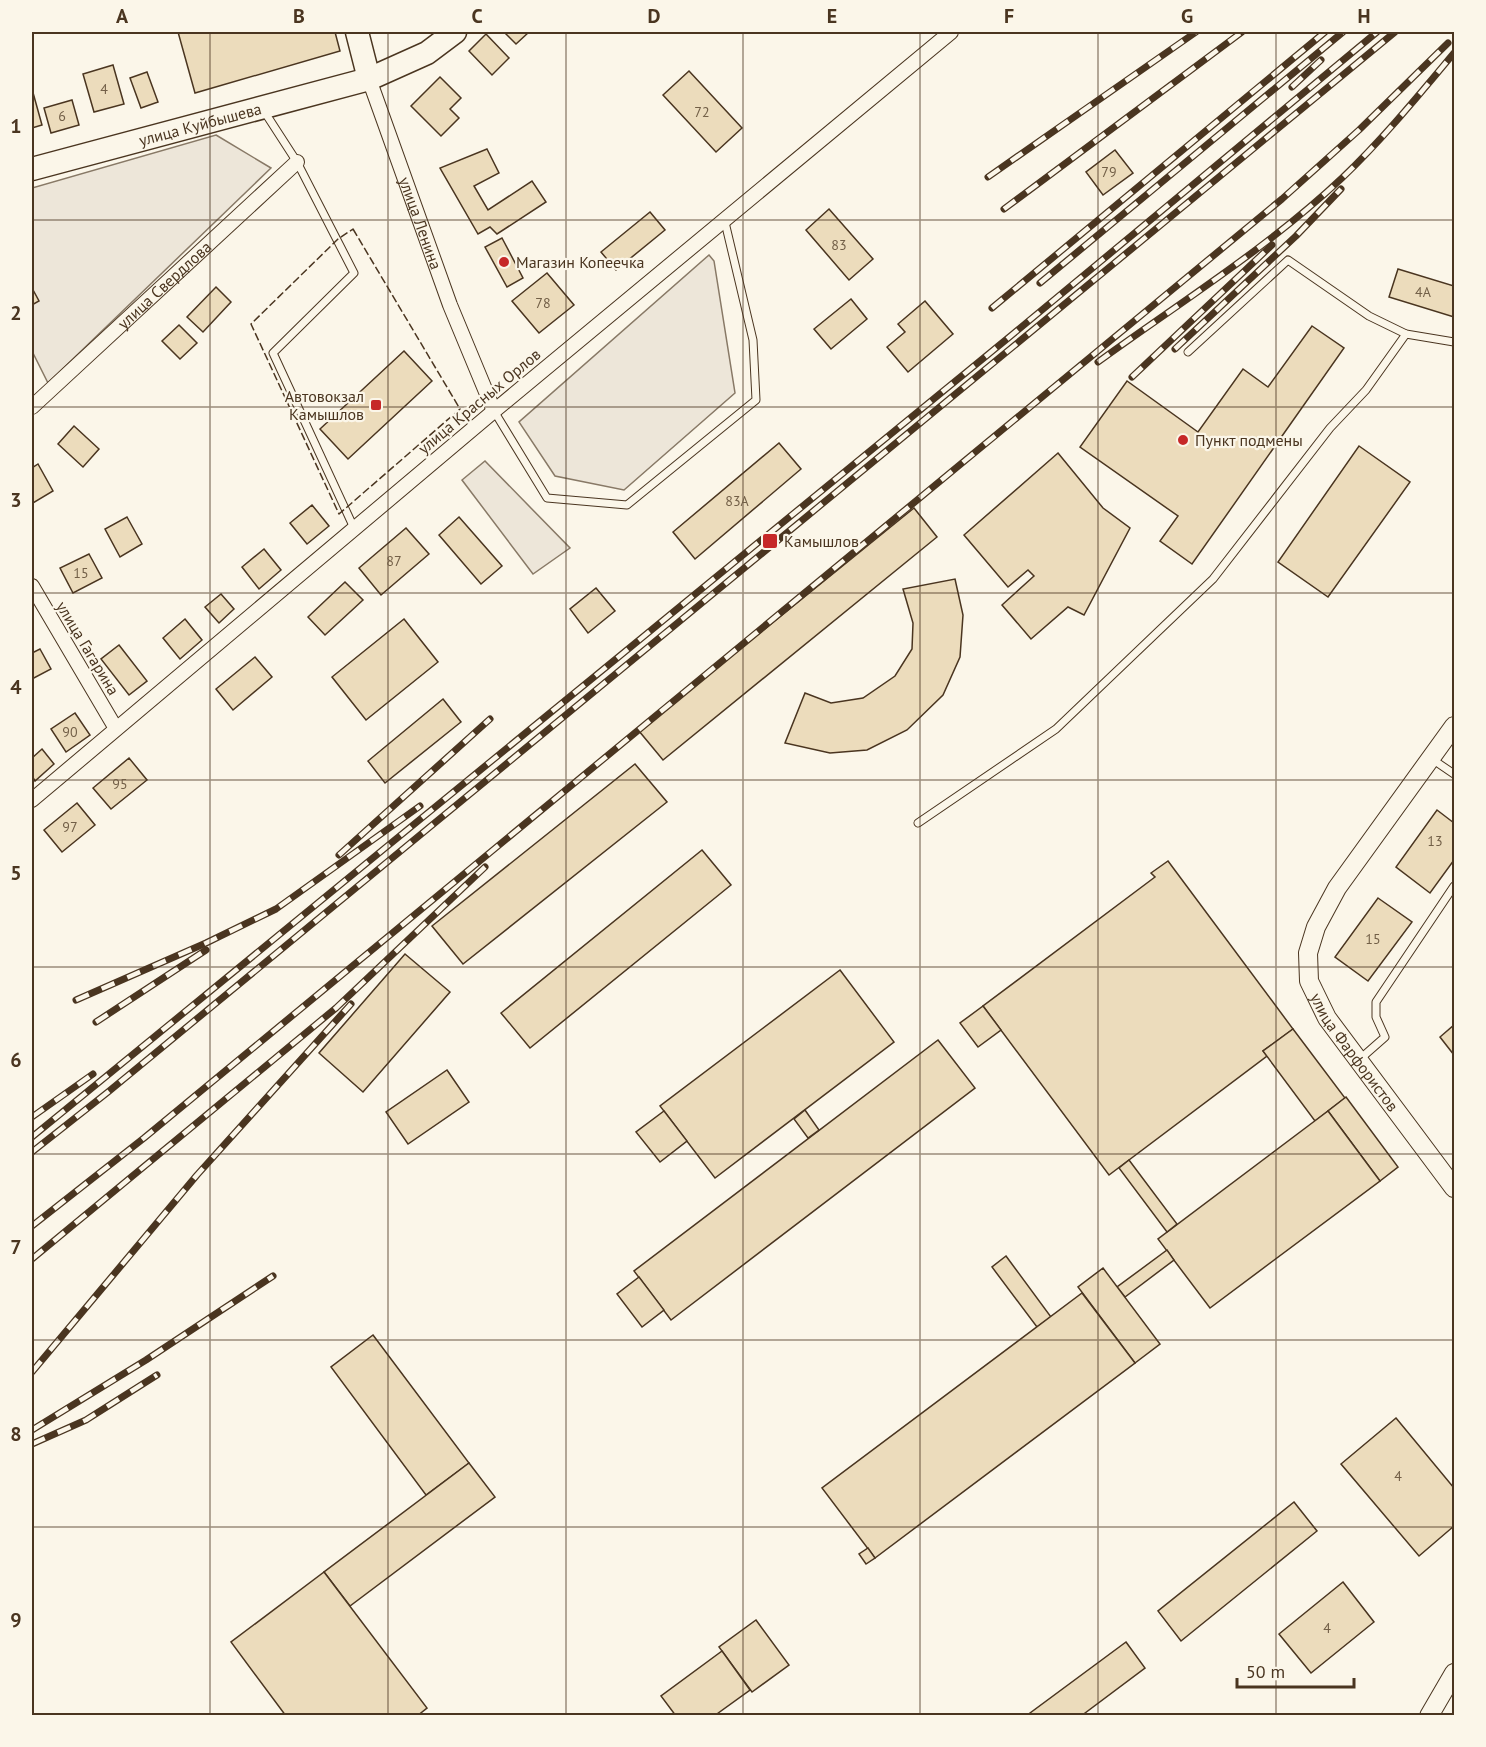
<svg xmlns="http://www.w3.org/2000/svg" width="1486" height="1747" font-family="'PT Sans',sans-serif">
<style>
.green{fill:#ede6d9;stroke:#887966;stroke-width:1.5}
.building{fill:#ecdcbc;stroke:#4a3520;stroke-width:1.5}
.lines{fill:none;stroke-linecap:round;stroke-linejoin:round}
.service-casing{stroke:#4a3520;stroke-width:9}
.minor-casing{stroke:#4a3520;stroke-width:16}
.tertiary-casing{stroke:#4a3520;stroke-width:20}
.primary-casing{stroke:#4a3520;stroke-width:25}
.service{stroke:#fbf6e9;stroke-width:7}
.minor{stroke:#fbf6e9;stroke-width:14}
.tertiary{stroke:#fbf6e9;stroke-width:18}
.primary{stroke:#fbf6e9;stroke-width:22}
.rail-casing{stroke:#4a3520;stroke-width:7}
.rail{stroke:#fbf6e9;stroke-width:4.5;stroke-dasharray:14;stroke-linecap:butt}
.fence{stroke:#4a3520;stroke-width:1.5;stroke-dasharray:8 3;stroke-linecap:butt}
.grid{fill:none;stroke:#4a3520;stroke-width:1.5;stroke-opacity:0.55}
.poi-dot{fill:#c62828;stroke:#fbf6e9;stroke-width:2}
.labels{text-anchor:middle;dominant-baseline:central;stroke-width:4.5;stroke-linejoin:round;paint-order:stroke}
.number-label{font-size:14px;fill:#725f47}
.street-label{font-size:16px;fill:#4a3520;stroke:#fbf6e9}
.poi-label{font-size:16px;fill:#4a3520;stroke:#fbf6e9;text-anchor:start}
.neatline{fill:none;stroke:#4a3520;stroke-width:2}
.grid-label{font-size:20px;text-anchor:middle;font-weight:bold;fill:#4a3520}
</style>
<rect width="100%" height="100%" fill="#fbf6e9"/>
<!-- green -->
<g class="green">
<path d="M 216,135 L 271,168 L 48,383 L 32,351 L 32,188 Z"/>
<path d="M 709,255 L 714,261 L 735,393 L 624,490 L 555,476 L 519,422 Z"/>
<path d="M 485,461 L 570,548 L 533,574 L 462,480 Z"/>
</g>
<!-- building -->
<g class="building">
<path d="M 178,32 L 335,32 L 340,51 L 195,93 Z"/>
<path d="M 504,32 L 529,32 L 516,44 Z"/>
<path d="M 486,34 L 509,58 L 492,75 L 469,51 Z"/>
<path d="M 113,65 L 124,104 L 94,112 L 83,74 Z"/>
<path d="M 689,71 L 742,128 L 716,152 L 663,95 Z"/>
<path d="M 147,72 L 158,102 L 141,108 L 130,78 Z"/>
<path d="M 440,77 L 461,98 L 450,109 L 459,118 L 441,136 L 411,106 Z"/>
<path d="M 32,89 L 42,125 L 32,128 Z"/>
<path d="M 72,100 L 79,125 L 51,133 L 44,108 Z"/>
<path d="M 487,149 L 499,173 L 474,186 L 488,210 L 532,181 L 546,202 L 497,234 L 490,227 L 478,234 L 440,168 Z"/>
<path d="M 1115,150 L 1133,173 L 1103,195 L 1086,172 Z"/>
<path d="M 829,209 L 873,259 L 849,280 L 806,230 Z"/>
<path d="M 650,212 L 665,230 L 616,270 L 601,252 Z"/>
<path d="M 502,238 L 523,278 L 507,287 L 485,247 Z"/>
<path d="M 1398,269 L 1454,286 L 1454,317 L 1389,297 Z"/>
<path d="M 547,273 L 574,305 L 539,333 L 512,301 Z"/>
<path d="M 216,287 L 231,302 L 203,332 L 187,317 Z"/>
<path d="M 32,288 L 39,301 L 32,305 Z"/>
<path d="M 851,299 L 867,319 L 831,349 L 814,329 Z"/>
<path d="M 925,301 L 953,334 L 908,372 L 887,347 L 905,332 L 898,324 Z"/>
<path d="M 179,325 L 197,343 L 180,359 L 162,341 Z"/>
<path d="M 1312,326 L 1344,348 L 1192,564 L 1160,541 L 1178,516 L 1080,447 L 1127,381 L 1198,432 L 1243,369 L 1268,387 Z"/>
<path d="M 404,351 L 432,381 L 348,459 L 320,429 Z"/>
<path d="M 74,426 L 99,449 L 83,467 L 58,444 Z"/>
<path d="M 779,443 L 801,469 L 695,559 L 673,532 Z"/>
<path d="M 1359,446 L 1410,482 L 1328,597 L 1278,562 Z"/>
<path d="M 1058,453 L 1103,508 L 1130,528 L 1084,615 L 1068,607 L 1031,639 L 1002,605 L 1034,576 L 1028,570 L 1008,587 L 964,535 Z"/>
<path d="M 38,464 L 53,491 L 33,503 L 32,468 Z"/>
<path d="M 312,505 L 329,526 L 307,544 L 290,523 Z"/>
<path d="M 914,508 L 937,537 L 663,760 L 639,731 Z"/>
<path d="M 127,517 L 142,544 L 120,557 L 105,529 Z"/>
<path d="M 459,517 L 502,566 L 481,584 L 439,535 Z"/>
<path d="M 406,528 L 429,554 L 381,595 L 359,568 Z"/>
<path d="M 264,549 L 281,570 L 259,589 L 242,567 Z"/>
<path d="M 89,554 L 102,578 L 73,593 L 60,568 Z"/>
<path d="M 955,579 L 963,615 L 960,657 L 943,695 L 907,730 L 867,750 L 830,753 L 785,743 L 805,693 L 831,703 L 863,698 L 895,676 L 912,649 L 913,623 L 903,589 Z"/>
<path d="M 345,582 L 363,600 L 325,635 L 308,617 Z"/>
<path d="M 596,588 L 615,611 L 588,633 L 570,609 Z"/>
<path d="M 221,594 L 234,609 L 219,623 L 205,607 Z"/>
<path d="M 185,619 L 202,640 L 180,659 L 163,638 Z"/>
<path d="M 404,619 L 438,662 L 366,720 L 332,677 Z"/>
<path d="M 119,645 L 147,681 L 129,695 L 101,659 Z"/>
<path d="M 40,649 L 51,669 L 32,679 L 32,653 Z"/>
<path d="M 255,657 L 272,677 L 233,710 L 216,689 Z"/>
<path d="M 443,699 L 461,722 L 385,783 L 368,761 Z"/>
<path d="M 75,713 L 90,735 L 66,752 L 51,729 Z"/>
<path d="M 42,749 L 54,764 L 35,781 L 32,776 L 32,758 Z"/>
<path d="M 129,758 L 147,780 L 111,809 L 93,788 Z"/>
<path d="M 635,764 L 667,802 L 463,964 L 432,926 Z"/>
<path d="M 77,803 L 95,825 L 62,852 L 44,830 Z"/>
<path d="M 1437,810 L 1454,823 L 1454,860 L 1430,893 L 1396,867 Z"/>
<path d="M 702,850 L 731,885 L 530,1048 L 501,1013 Z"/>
<path d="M 1168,861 L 1293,1029 L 1263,1051 L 1267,1056 L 1109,1175 L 983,1006 L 1155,877 L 1151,873 Z"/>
<path d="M 1378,898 L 1412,922 L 1368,981 L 1335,957 Z"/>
<path d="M 405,954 L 450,992 L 363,1092 L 319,1053 Z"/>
<path d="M 840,970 L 894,1042 L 715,1178 L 660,1106 Z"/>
<path d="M 983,1006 L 1001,1030 L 978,1047 L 960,1023 Z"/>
<path d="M 1454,1025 L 1454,1055 L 1440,1037 Z"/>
<path d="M 1293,1029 L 1345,1098 L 1315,1121 L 1263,1051 Z"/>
<path d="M 938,1040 L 975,1088 L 671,1320 L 634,1271 Z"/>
<path d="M 447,1070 L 469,1102 L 408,1144 L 386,1112 Z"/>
<path d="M 1346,1097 L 1398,1167 L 1380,1181 L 1328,1111 Z"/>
<path d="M 805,1110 L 819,1130 L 808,1138 L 794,1119 Z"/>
<path d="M 664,1111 L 687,1141 L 660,1162 L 636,1132 Z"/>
<path d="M 1328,1111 L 1380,1181 L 1210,1308 L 1158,1239 Z"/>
<path d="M 1129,1160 L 1177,1224 L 1167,1232 L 1119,1168 Z"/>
<path d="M 1167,1250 L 1174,1260 L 1125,1297 L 1117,1287 Z"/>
<path d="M 1006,1256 L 1051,1317 L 1037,1327 L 992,1267 Z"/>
<path d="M 1103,1268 L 1160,1344 L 1135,1363 L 1078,1287 Z"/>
<path d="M 639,1277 L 664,1310 L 642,1327 L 617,1294 Z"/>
<path d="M 1082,1293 L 1135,1363 L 875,1558 L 822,1488 Z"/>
<path d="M 373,1335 L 469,1463 L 426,1495 L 331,1367 Z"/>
<path d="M 1396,1418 L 1454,1488 L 1454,1526 L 1419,1556 L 1341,1464 Z"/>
<path d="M 469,1463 L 495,1497 L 350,1606 L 324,1572 Z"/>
<path d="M 1294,1502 L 1317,1531 L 1181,1641 L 1158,1611 Z"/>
<path d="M 868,1548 L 875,1558 L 866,1564 L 859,1554 Z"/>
<path d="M 324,1572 L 427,1708 L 417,1716 L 286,1716 L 231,1642 Z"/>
<path d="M 1343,1582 L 1374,1622 L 1311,1673 L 1279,1634 Z"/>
<path d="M 756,1620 L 789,1665 L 752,1692 L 719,1647 Z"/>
<path d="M 1126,1642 L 1145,1668 L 1081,1716 L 1026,1716 Z"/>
<path d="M 722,1651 L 750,1690 L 714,1716 L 676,1716 L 661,1696 Z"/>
</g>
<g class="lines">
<!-- service casing -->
<g class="service-casing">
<g id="service">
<path d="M 264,111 L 297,162 L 354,273 L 273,353 L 354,528"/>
<path d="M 1188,352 L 1288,260 L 1369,316 L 1406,334 L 1454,342"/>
<path d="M 494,411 L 547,498 L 627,505 L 756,400 L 753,340 L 724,218"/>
<path d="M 1432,759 L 1454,774"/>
<path d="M 918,823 L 1056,729 L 1213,579 L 1330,428 L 1366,390 L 1406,334"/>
<path d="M 1360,1059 L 1385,1037 L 1376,1017 L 1376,1002 L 1454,886"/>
</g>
</g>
<!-- minor casing -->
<g class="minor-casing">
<g id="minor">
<path id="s1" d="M 369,79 L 450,305 L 494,411"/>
<path id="s2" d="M 32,407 L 297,162"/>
<path d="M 32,586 L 115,727"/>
<path d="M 32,800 L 494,411 L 951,32"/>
</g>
</g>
<!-- tertiary casing -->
<g class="tertiary-casing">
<g id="tertiary">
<path id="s3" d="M 1454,726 L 1337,888 L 1316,927 L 1308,953 L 1309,981 L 1327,1018 L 1454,1188"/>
<path d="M 1429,1716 L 1454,1673"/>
</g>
</g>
<!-- primary casing -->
<g class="primary-casing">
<g id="primary">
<path d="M 357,32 L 369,79"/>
<path id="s4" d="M 32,169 L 369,79 L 427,53 L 455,32"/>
</g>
</g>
<!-- service -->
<use href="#service" class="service"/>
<!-- minor -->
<use href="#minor" class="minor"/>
<!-- tertiary -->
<use href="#tertiary" class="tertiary"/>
<!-- primary -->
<use href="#primary" class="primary"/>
<!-- rail casing -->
<g class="rail-casing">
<g id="rail">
<path d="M 1292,87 L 1321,60"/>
<path d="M 988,177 L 1196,32"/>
<path d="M 1004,209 L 1242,32"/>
<path d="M 1040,283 L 1343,32"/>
<path d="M 992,308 L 1325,32"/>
<path d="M 1175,349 L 1296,236 L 1341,189"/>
<path d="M 1098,362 C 1179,303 1268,248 1342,178 C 1382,140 1418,96 1454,53"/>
<path d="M 1132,377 L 1272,245"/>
<path d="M 339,855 L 490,719"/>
<path d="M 76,1000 L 206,943 L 276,909 L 420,806"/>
<path d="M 96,1022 L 206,950"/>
<path d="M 32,1117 L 93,1074"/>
<path d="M 32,1137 L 1013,334 L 1377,32"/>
<path d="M 32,1152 L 108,1092 L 1395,32"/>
<path d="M 32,1226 L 144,1138 L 1282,199 L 1359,130 L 1448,43"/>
<path d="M 32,1259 L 336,1008 L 485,867"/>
<path d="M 32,1372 L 197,1175 L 351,1004"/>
<path d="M 32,1430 L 146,1360 L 273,1276"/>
<path d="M 32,1444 L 86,1420 L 157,1375"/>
</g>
</g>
<!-- rail -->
<use href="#rail" class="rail"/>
<!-- fence -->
<path class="fence" d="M 353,229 L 460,409 L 339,514 L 251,324 L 338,239 Z"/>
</g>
<!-- grid -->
<path class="grid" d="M 210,32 L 210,1716M 388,32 L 388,1716M 566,32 L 566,1716M 743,32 L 743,1716M 920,32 L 920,1716M 1098,32 L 1098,1716M 1276,32 L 1276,1716M 32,220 L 1454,220M 32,407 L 1454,407M 32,593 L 1454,593M 32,780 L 1454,780M 32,967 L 1454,967M 32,1154 L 1454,1154M 32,1340 L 1454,1340M 32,1527 L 1454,1527"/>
<!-- markers -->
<g class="poi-dot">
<circle cx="504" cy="262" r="6"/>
<rect x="370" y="399" width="12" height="12" rx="3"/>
<circle cx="1183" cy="440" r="6"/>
<rect x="762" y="533" width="16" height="16" rx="3"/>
</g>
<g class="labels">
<!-- number labels -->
<g class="number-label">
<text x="104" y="89">4</text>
<text x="702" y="112">72</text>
<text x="62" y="116">6</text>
<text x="1109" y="172">79</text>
<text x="839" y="245">83</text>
<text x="1423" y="292">4А</text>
<text x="543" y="303">78</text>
<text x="737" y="501">83А</text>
<text x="394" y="561">87</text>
<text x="81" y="573">15</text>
<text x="70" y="732">90</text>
<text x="120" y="784">95</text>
<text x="70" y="827">97</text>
<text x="1435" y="841">13</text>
<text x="1373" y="939">15</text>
<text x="1398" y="1476">4</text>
<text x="1327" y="1628">4</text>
</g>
<!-- street labels -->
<g class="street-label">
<text stroke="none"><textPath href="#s4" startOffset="174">улица Куйбышева</textPath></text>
<text stroke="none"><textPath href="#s1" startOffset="153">улица Ленина</textPath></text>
<text stroke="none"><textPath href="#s2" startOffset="180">улица Свердлова</textPath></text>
<text transform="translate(479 401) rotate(-40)">улица Красных Орлов</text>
<text transform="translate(88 648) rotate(59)">улица Гагарина</text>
<text stroke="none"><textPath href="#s3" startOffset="384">улица Фарфористов</textPath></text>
</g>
<!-- poi labels -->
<g class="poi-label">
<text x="516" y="262">Магазин Копеечка</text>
<text x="364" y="396" text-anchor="end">Автовокзал<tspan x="364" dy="18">Камышлов</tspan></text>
<text x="1195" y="440">Пункт подмены</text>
<text x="784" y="541">Камышлов</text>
</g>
</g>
<!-- border -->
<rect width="1486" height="1747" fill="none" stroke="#fbf6e9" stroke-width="66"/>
<!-- scale -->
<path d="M1237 1678v9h117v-9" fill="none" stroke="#4a3520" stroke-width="3"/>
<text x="1246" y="1678" font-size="18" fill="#4a3520" stroke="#fbf6e9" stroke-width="4.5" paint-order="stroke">50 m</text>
<rect x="33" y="33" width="1420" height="1681" class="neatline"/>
<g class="grid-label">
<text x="122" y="23">A</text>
<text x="299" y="23">B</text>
<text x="477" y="23">C</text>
<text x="654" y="23">D</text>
<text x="832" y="23">E</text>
<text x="1009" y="23">F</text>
<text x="1187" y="23">G</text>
<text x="1364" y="23">H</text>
<text x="16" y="133">1</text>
<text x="16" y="320">2</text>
<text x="16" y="507">3</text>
<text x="16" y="694">4</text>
<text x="16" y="880">5</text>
<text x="16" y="1067">6</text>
<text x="16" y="1254">7</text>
<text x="16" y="1441">8</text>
<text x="16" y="1627">9</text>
</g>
</svg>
